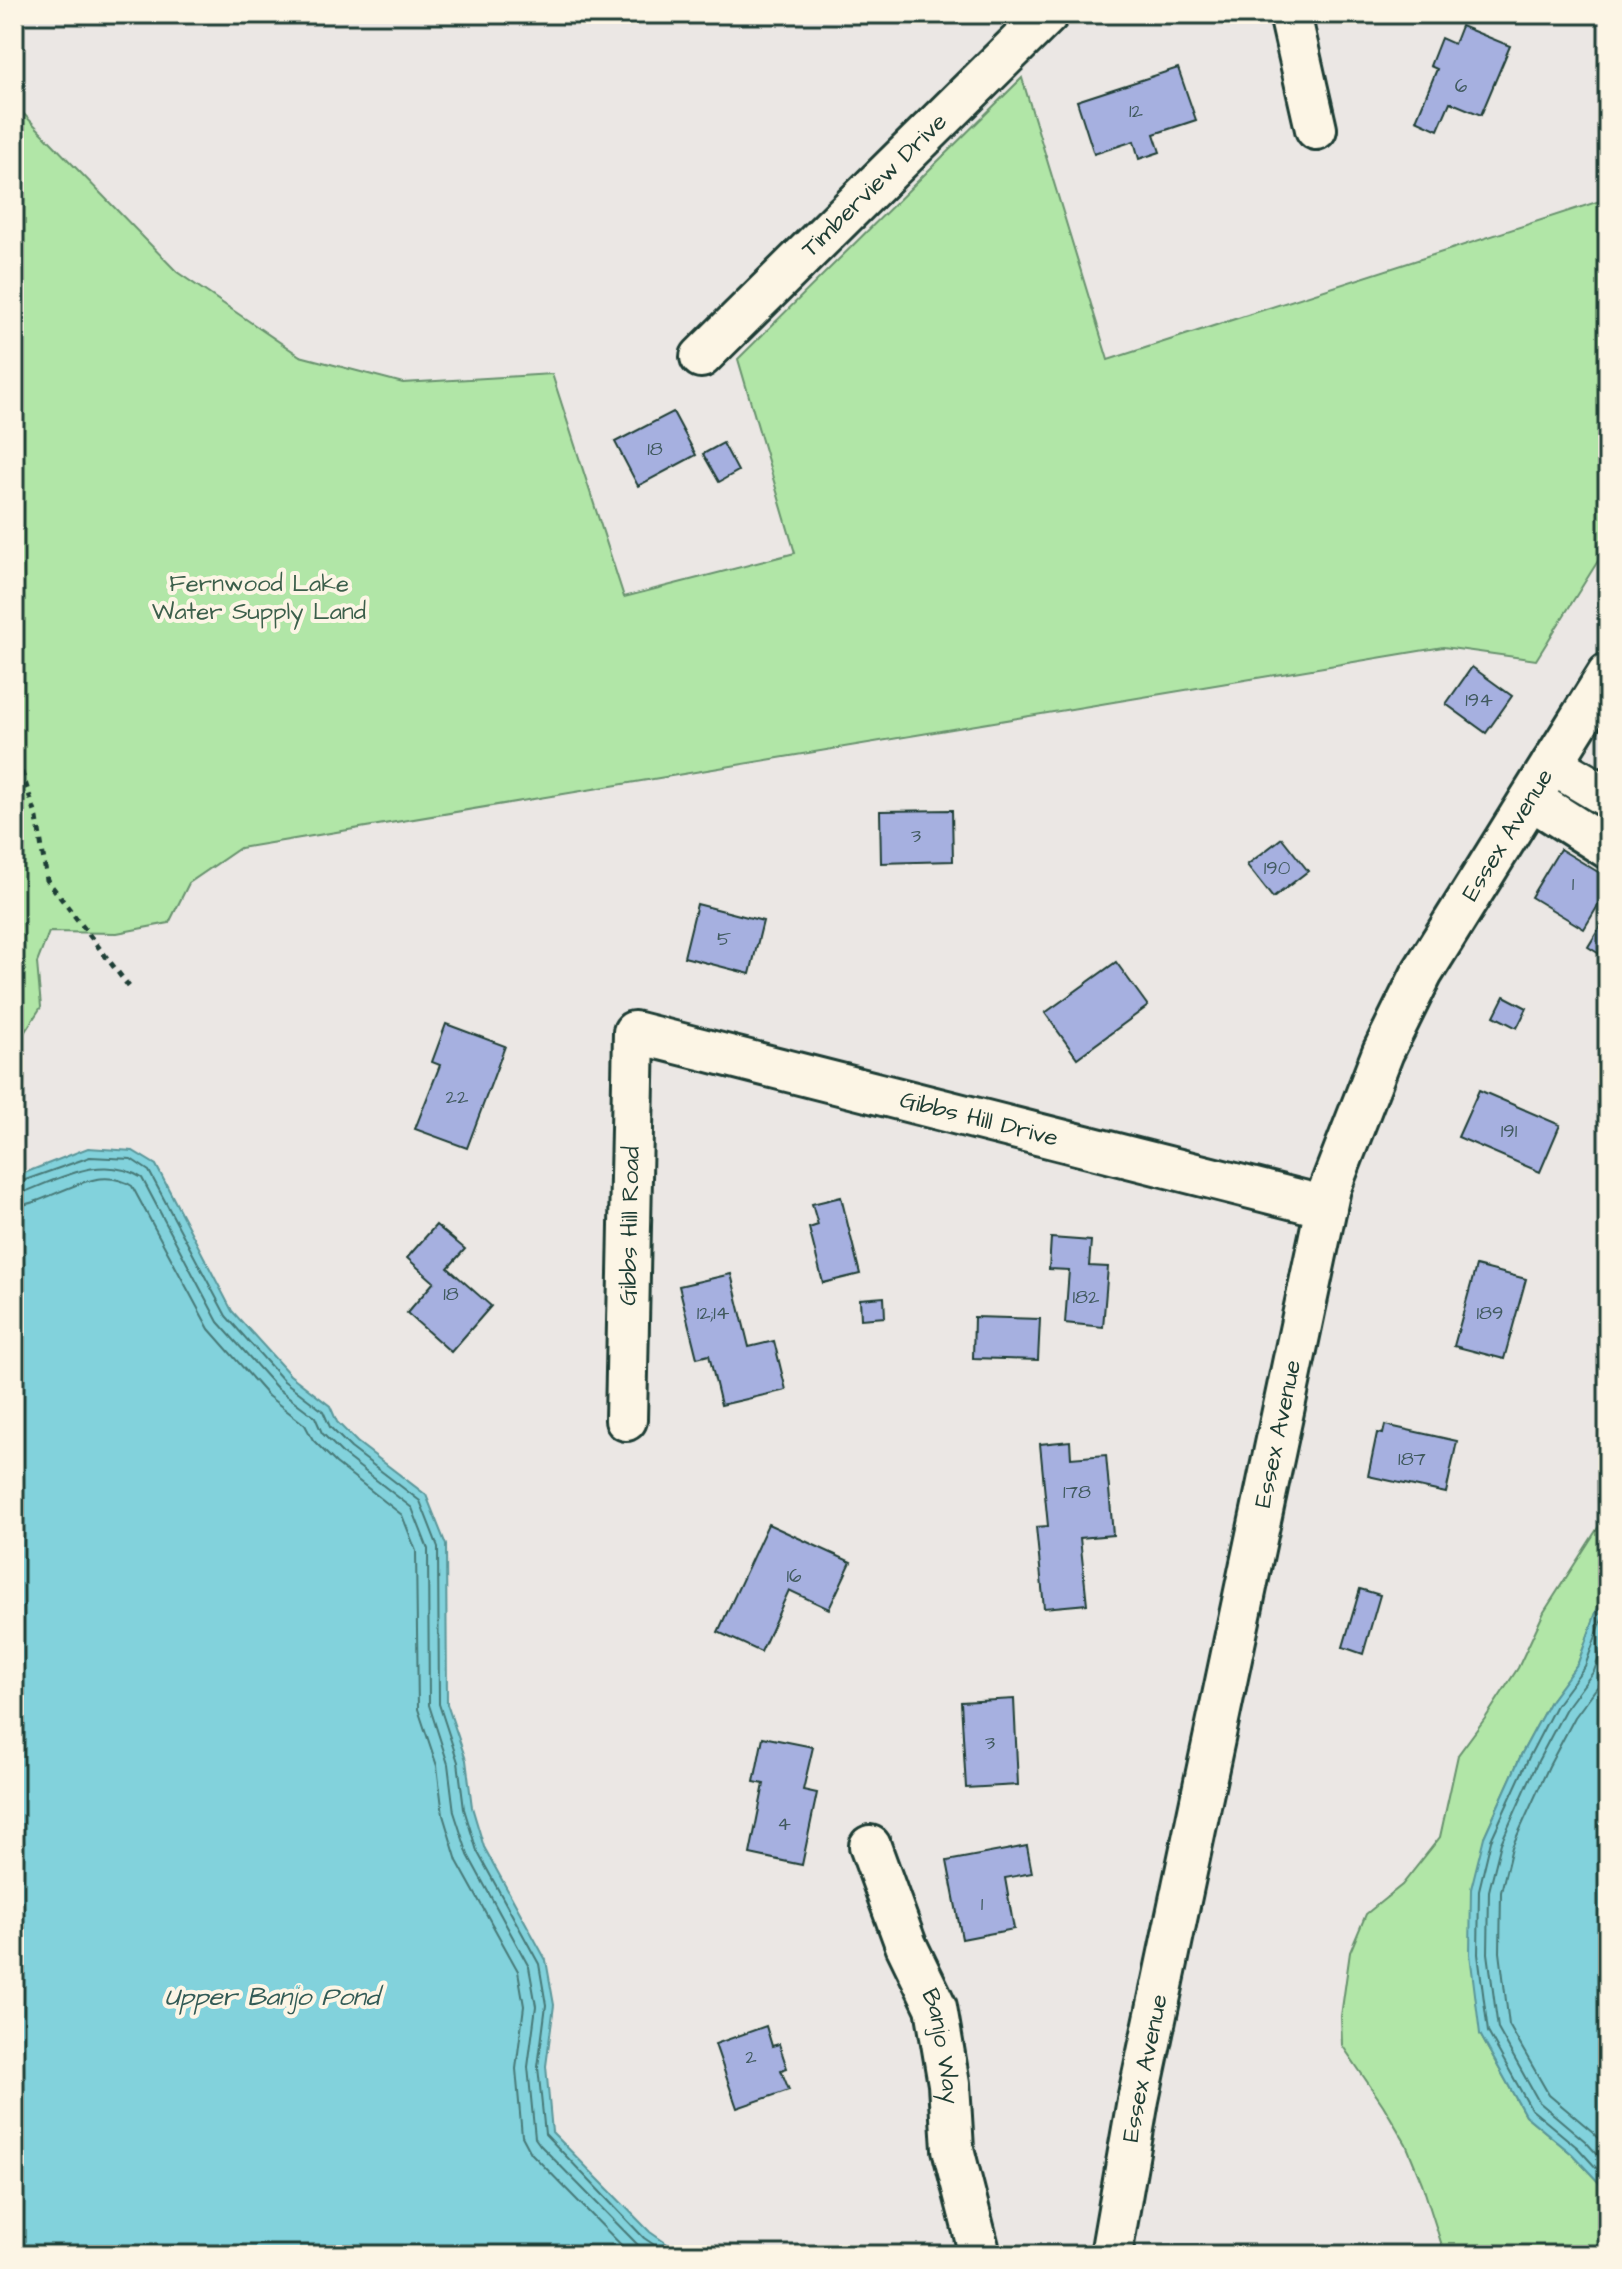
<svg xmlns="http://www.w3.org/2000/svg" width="1622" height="2269" font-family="'Architects Daughter',sans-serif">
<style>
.green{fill:#b1e6a7;stroke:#68926e;stroke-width:2}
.water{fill:#82d2dc;stroke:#5a9699;stroke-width:2}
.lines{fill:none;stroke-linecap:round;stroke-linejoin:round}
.shore{stroke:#477977;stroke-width:2}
.building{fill:#a6b0e0;stroke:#1f3d34;stroke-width:2}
.minor-casing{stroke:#1f3d34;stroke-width:46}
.path{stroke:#1f3d34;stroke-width:5;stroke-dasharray:6 6;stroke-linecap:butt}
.minor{stroke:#fcf5e5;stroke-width:40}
.labels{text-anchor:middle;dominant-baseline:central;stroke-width:8;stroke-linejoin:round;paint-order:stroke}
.number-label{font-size:20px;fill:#415a5f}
.street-label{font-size:24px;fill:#1f3d34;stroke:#fcf5e5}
.park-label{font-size:24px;fill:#3c5f4b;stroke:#fcf5e5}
.water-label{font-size:26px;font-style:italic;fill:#335b56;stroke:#fcf5e5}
</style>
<rect width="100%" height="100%" fill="#ebe7e4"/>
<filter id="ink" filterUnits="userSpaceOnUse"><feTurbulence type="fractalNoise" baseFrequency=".0125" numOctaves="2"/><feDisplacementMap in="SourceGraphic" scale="16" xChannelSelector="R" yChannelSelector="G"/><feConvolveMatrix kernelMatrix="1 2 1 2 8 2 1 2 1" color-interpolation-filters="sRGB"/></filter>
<g filter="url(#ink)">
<!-- green -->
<g class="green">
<path d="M 1022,78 L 1108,360 L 1600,201 L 1608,188 L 1608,545 L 1536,660 L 1443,647 L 240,848 L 189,883 L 169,923 L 117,933 L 49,932 L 37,963 L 41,1007 L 24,1033 L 14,1037 L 14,104 L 177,272 L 300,356 L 403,383 L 552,374 L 624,597 L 795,553 L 738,359 Z"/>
<path d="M 1608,1512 L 1608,1595 L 1597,1610 L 1578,1663 L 1550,1701 L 1522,1753 L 1484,1837 L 1480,2034 L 1525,2115 L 1572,2154 L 1606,2190 L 1608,2197 L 1608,2255 L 1445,2255 L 1422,2183 L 1406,2144 L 1383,2105 L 1342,2045 L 1341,2016 L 1350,1952 L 1366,1914 L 1402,1885 L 1440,1837 L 1458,1755 L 1486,1717 L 1518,1668 L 1544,1612 Z"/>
</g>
<!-- water -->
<g class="water">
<path d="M 88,1148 L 133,1151 L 156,1165 L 232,1311 L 290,1375 L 330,1406 L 337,1422 L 357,1442 L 426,1495 L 446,1545 L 447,1704 L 466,1760 L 472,1807 L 484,1847 L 546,1960 L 554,2005 L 546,2066 L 552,2132 L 650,2232 L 683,2255 L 14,2255 L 14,1177 Z"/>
<path d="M 1608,1595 L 1608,2196 L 1606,2190 L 1572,2154 L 1525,2115 L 1480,2034 L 1470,1954 L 1471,1889 L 1484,1837 L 1522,1753 L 1550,1701 L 1578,1663 L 1597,1610 Z"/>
</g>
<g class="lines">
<!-- shore -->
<g class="shore">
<path d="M 14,1184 L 90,1157 L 131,1159 L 149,1171 L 226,1316 L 284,1381 L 323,1411 L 330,1427 L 351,1448 L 420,1501 L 438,1547 L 439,1704 L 458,1762 L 464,1809 L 477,1851 L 539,1964 L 546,2005 L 538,2067 L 545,2134 L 644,2238 L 669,2255"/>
<path d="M 14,1194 L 22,1193 C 61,1178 103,1153 142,1178 L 218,1322 L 277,1388 L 315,1417 L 322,1433 L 344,1455 L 412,1508 L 428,1549 L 429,1705 L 448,1764 L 454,1812 L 468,1855 L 529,1967 L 536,2006 L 528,2067 L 535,2138 L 540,2145 L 637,2244 L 651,2255"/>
<path d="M 14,1206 C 53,1204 94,1161 132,1186 L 209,1329 L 268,1396 L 305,1425 L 313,1440 L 336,1463 L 402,1515 L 416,1551 L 418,1709 L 437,1766 L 443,1815 L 457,1861 L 518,1971 L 524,2006 L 516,2069 L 522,2136 L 531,2153 L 631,2255"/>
<path d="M 1608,1608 L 1604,1614 L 1585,1666 L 1556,1705 L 1529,1757 L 1491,1840 L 1479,1890 L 1478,1954 L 1488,2032 L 1531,2109 L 1578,2148 L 1608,2181"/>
<path d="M 1608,1632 L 1594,1671 L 1565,1710 L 1538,1761 L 1501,1843 L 1489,1891 L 1488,1953 L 1498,2029 L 1539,2102 L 1585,2141 L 1608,2166"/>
<path d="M 1608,1667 L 1603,1679 L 1575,1717 L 1549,1766 L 1512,1847 L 1501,1892 L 1500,1952 L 1509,2025 L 1549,2095 L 1593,2132 L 1608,2148"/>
</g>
</g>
<!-- building -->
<g class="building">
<path d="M 1461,26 L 1510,46 L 1481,115 L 1450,102 L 1438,130 L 1416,120 L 1437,69 L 1430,66 L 1441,38 L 1454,44 Z"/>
<path d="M 1178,68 L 1196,120 L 1154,134 L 1160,152 L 1139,159 L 1134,141 L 1094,154 L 1077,101 Z"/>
<path d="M 673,412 L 696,455 L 638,486 L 615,442 Z"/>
<path d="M 723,443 L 738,471 L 719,482 L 703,454 Z"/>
<path d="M 1472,667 L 1512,696 L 1486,733 L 1446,704 Z"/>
<path d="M 952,810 L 953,861 L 881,863 L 880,811 Z"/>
<path d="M 1282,838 L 1308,871 L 1273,898 L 1247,865 Z"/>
<path d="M 1560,849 L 1608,878 L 1608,889 L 1584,929 L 1531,897 Z"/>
<path d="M 697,904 L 763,921 L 750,974 L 684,957 Z"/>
<path d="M 1608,914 L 1608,959 L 1588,947 Z"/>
<path d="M 1116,962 L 1148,1006 L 1077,1058 L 1045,1013 Z"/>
<path d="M 1504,996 L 1527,1008 L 1517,1028 L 1494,1016 Z"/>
<path d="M 446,1024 L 505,1046 L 467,1148 L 415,1129 L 440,1065 L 432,1062 Z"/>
<path d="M 1479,1090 L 1560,1125 L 1540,1172 L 1458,1137 Z"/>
<path d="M 841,1197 L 860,1274 L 823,1283 L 809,1228 L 818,1225 L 812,1204 Z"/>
<path d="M 436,1225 L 465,1249 L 448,1268 L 491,1306 L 451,1352 L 407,1313 L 434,1282 L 407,1258 Z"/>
<path d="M 1051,1238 L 1091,1241 L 1089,1266 L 1108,1267 L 1103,1327 L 1065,1323 L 1069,1270 L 1049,1269 Z"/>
<path d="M 1476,1266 L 1526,1279 L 1504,1359 L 1454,1346 Z"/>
<path d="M 731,1274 L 749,1347 L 774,1341 L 786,1390 L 721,1405 L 709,1355 L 697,1358 L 679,1286 Z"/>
<path d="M 884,1297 L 885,1317 L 861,1319 L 860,1299 Z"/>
<path d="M 974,1317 L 1040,1319 L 1038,1360 L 973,1358 Z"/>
<path d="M 1385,1425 L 1457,1441 L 1446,1493 L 1368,1476 L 1377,1433 L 1383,1434 Z"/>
<path d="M 1070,1441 L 1071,1458 L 1106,1455 L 1113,1535 L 1080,1538 L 1087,1604 L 1044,1608 L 1036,1527 L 1048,1526 L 1040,1444 Z"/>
<path d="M 768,1524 L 851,1562 L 829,1609 L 789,1590 L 761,1652 L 718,1632 Z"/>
<path d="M 1360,1589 L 1380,1595 L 1363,1654 L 1343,1647 Z"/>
<path d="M 1014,1699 L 1018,1785 L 966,1788 L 961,1702 Z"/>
<path d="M 763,1737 L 813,1747 L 803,1790 L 817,1793 L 802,1865 L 750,1854 L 764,1784 L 754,1782 Z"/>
<path d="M 1027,1846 L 1032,1873 L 1005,1878 L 1014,1929 L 962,1939 L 947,1861 Z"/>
<path d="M 766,2026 L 772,2046 L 779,2044 L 787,2068 L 781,2070 L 789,2090 L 737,2108 L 715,2044 Z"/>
</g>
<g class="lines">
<!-- minor casing -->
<g class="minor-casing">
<g id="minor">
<path d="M 1290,14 L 1316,129"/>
<path id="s1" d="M 701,357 L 1048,14"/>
<path d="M 1552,764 L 1608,797"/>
<path d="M 1531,799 L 1608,848"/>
<path id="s2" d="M 626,1420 L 634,1032 L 1326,1207"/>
<path id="s3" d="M 870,1846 L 906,1945 L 936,2007 L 949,2084 L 953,2149 L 980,2255"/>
<path id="s4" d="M 1111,2255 L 1138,2100 L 1330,1188 L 1383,1052 L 1422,973 L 1608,674"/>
</g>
</g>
<!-- path -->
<path class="path" d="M 14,749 L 37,818 L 47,880 L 130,988"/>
<!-- minor -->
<use href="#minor" class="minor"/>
</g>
</g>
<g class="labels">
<!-- number labels -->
<g class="number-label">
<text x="1461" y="86">6</text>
<text x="1136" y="111">12</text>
<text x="655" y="449">18</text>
<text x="1479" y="700">194</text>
<text x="916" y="836">3</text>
<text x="1277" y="868">190</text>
<text x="1573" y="884">1</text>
<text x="724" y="939">5</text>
<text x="457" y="1097">22</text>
<text x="1509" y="1131">191</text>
<text x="451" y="1294">18</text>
<text x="1086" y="1297">182</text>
<text x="713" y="1313">12;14</text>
<text x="1490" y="1313">189</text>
<text x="1412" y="1459">187</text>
<text x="1077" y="1492">178</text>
<text x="794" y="1576">16</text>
<text x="990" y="1743">3</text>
<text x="784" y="1824">4</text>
<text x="982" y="1904">1</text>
<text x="751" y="2057">2</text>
</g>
<!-- street labels -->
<g class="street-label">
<text stroke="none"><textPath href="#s1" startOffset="244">Timberview Drive</textPath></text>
<text stroke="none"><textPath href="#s4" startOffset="1486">Essex Avenue</textPath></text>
<text stroke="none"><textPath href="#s2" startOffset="744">Gibbs Hill Drive</textPath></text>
<text stroke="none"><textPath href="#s2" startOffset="194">Gibbs Hill Road</textPath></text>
<text stroke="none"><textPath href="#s4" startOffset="838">Essex Avenue</textPath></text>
<text stroke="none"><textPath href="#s3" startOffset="214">Banjo Way</textPath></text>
<text stroke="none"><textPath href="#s4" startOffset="190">Essex Avenue</textPath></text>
</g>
<!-- park labels -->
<g class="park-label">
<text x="259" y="584">Fernwood Lake<tspan x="259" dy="28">Water Supply Land</tspan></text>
</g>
<!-- water labels -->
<g class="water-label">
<text x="272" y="1997">Upper Banjo Pond</text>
</g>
</g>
<!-- margin -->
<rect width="1622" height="2269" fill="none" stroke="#fcf5e5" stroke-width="48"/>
<rect x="24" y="24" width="1574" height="2221" fill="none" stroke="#1f3d34" stroke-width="3" filter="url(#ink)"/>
</svg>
